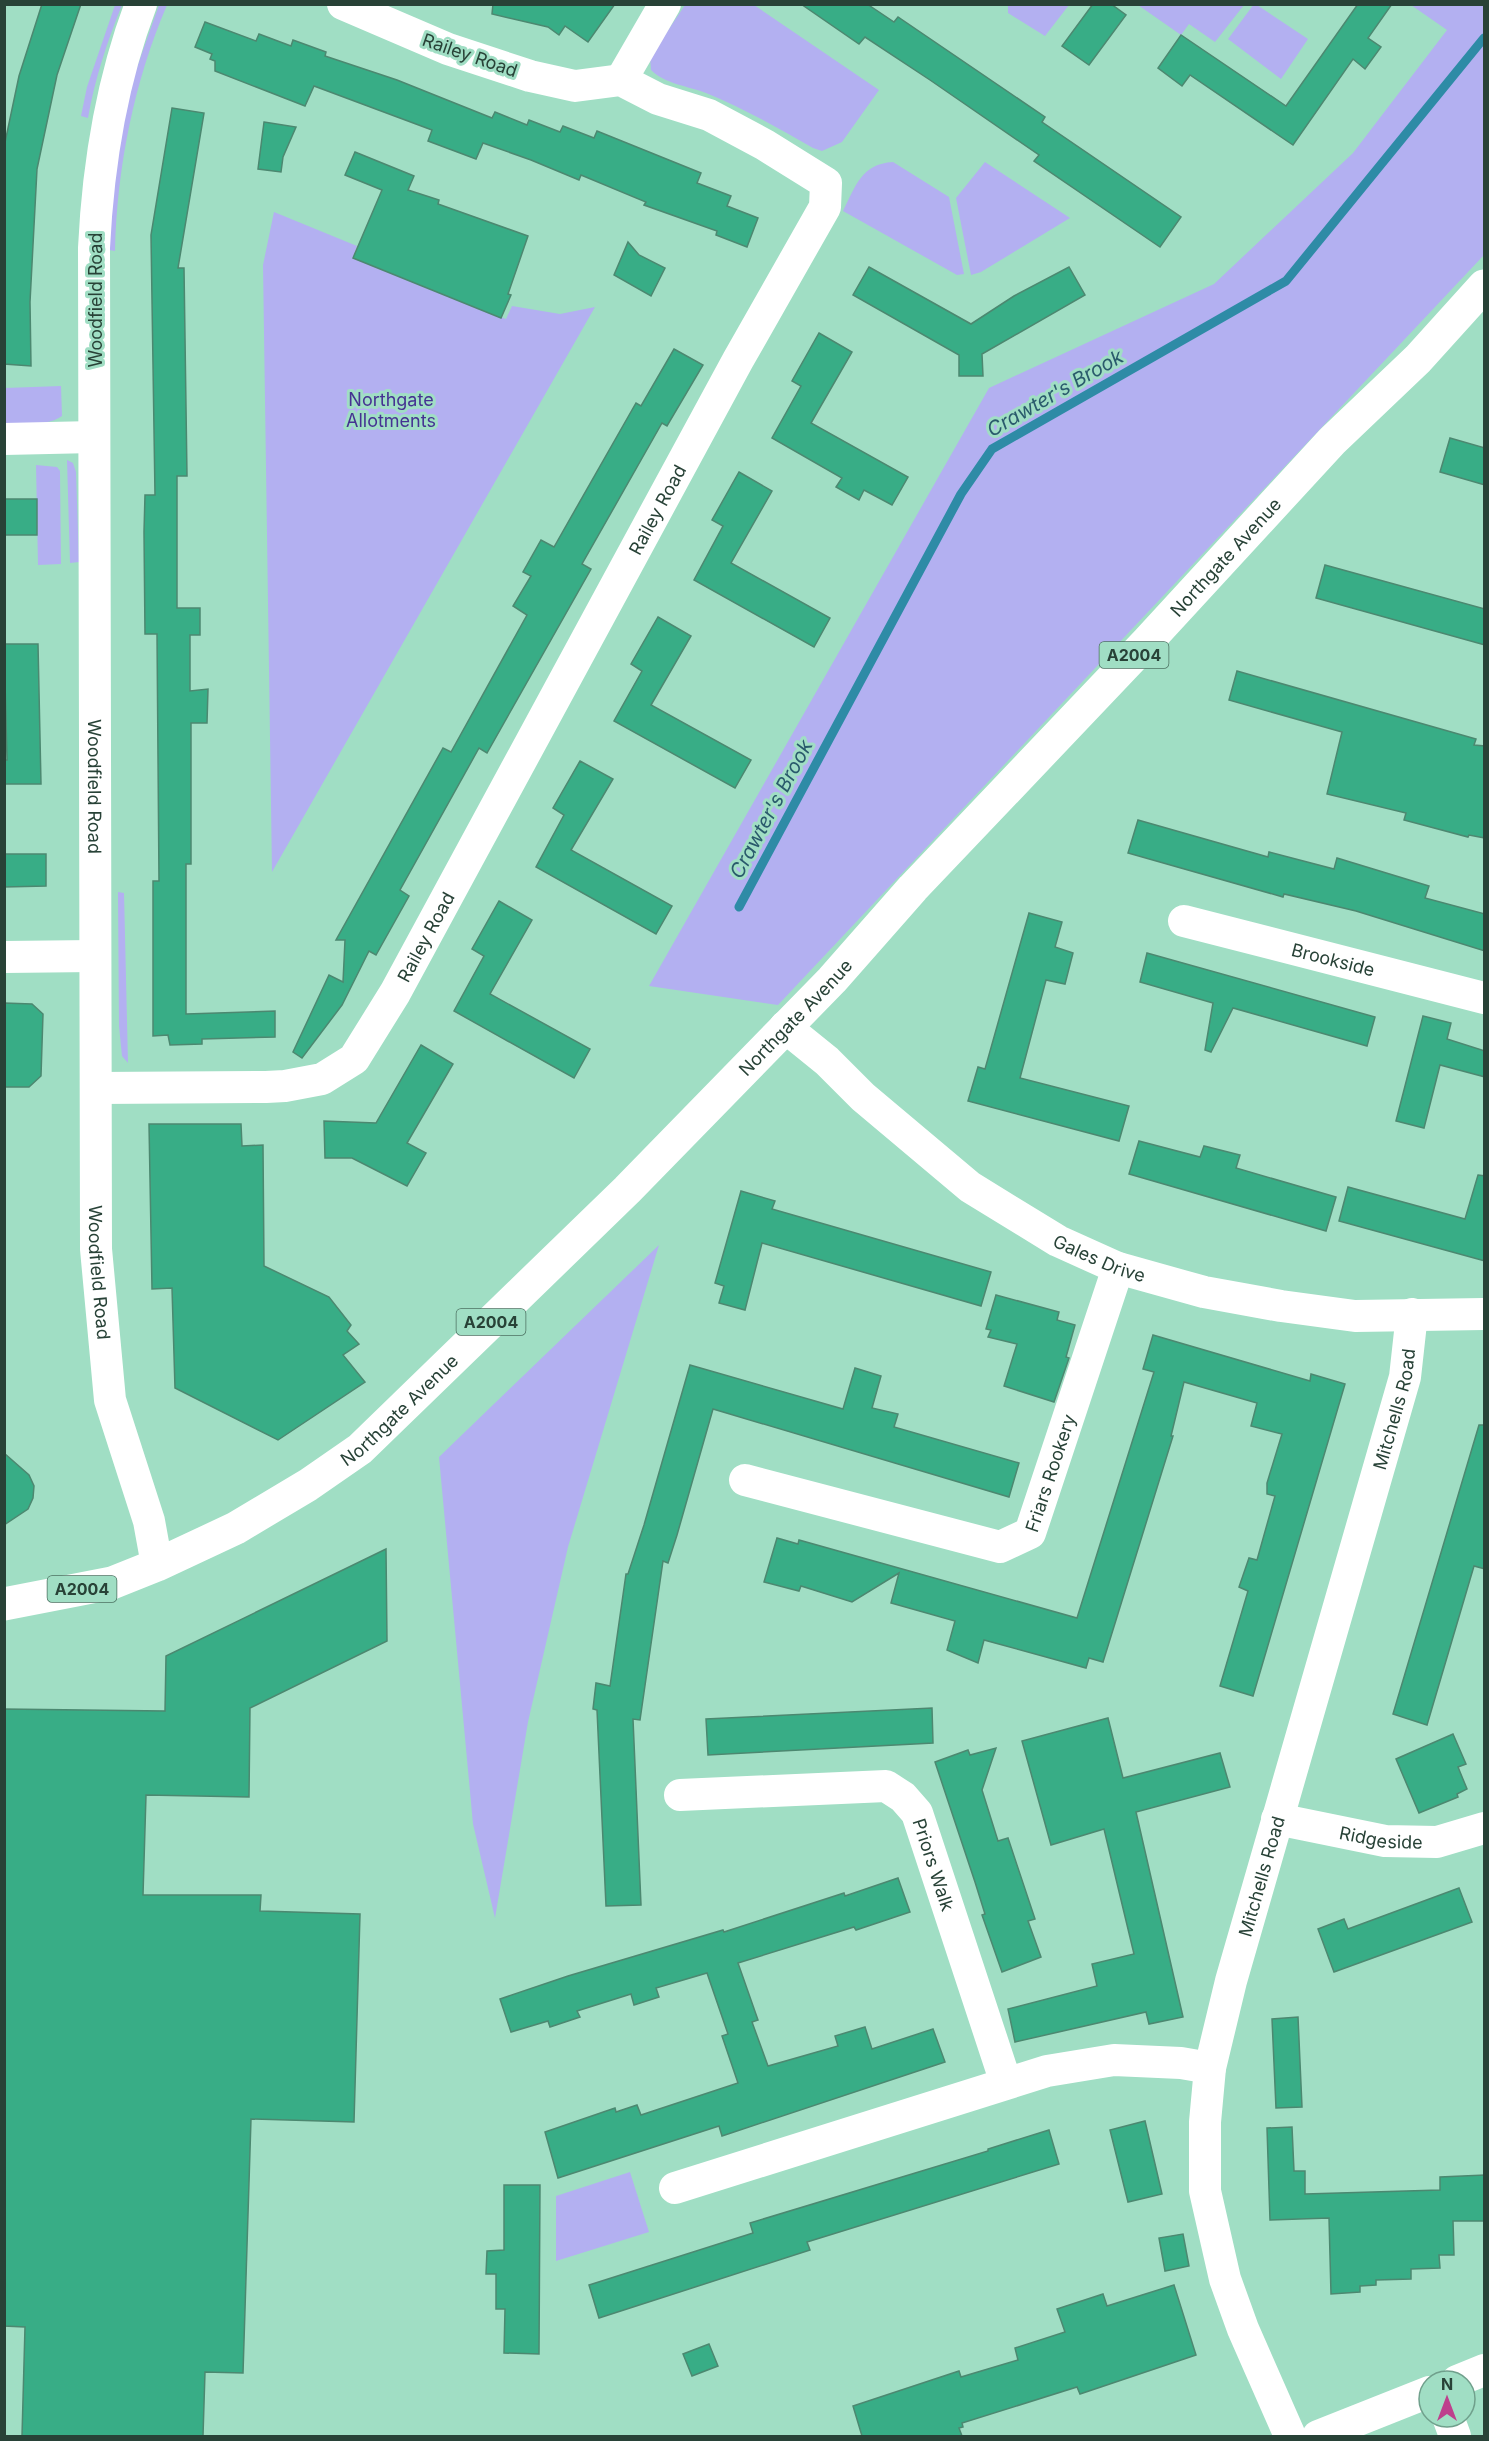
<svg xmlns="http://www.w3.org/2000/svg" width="1489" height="2441" font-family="Inter,sans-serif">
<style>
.green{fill:#b3b0f1}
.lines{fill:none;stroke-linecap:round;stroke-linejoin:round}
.stream{stroke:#2e8ba6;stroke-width:9}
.building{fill:#38ad86;stroke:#4c8870;stroke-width:1.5}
.street{stroke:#fff;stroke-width:32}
.primary{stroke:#fff;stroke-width:33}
.labels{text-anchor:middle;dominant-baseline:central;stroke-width:6;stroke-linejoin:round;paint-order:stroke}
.shield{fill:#a0dec4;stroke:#4c7161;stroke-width:1.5}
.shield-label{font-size:16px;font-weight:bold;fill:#284237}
.street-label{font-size:18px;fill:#284237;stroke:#a0dec4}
.park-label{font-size:18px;fill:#453292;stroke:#a0dec4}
.water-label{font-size:20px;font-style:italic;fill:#2a5a6c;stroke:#a0dec4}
</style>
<rect width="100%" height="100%" fill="#a0dec4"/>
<!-- green -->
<g class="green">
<path d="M 1254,4 L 1257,5 L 1308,39 L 1281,79 L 1228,39 Z"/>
<path d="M 1466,4 L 1484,5 L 1484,255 L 778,1005 L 649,986 L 989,388 L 1214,284 L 1353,153 L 1447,30 L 1411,5 Z"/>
<path d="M 115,5 L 122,5 C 107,42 95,78 88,118 L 81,116 L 87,87 Z"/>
<path d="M 159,5 L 167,5 C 134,82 117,167 115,251 L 109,250 L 115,164 L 129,90 Z"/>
<path d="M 685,5 L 754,5 L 879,90 L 842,142 L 822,151 L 813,148 C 778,128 743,108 706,93 C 688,86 665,84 651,70 L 650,57 Z"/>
<path d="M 1008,5 L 1008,4 L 1069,5 L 1045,36 L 1008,13 Z"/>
<path d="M 1138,5 L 1244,5 L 1215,42 L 1189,24 L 1181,35 Z"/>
<path d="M 893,162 L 949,197 L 964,274 L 957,275 L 843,211 C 856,186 861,164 893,162 Z"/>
<path d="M 985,162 L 1070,218 L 981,272 L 971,275 L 956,198 Z"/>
<path d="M 274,212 L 357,246 L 353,258 L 506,319 L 512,306 L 560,314 L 595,307 L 272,872 L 263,265 Z"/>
<path d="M 61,386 L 62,416 C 47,427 22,423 5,424 L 5,388 Z"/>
<path d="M 67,460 L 73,463 L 76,472 L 79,562 L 70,563 Z"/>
<path d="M 36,465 L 57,467 L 60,471 L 61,564 L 38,565 Z"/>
<path d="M 118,892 L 124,893 L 128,1063 L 122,1056 L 119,1026 Z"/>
<path d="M 659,1245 L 568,1547 L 528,1722 L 495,1918 L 473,1824 L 439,1457 Z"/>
<path d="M 630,2172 L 649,2232 L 556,2261 L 556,2196 Z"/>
</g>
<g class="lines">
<!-- stream -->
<path class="stream" d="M 739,907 L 961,494 L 992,449 L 1286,281 L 1484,38"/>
</g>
<!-- building -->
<g class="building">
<path d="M 42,4 L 81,4 L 57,75 L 37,169 L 30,302 L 31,366 L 4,364 L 4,147 L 19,76 Z"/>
<path d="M 493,4 L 615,4 L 588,42 L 565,26 L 559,35 L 548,27 L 492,14 Z"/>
<path d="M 801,4 L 867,4 L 894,22 L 898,17 L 1045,117 L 1042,122 L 1181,217 L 1160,247 L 1034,161 L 1039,155 L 930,80 L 865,37 L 859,44 Z"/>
<path d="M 1093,4 L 1111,4 L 1126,15 L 1089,65 L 1062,46 Z"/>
<path d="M 1358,4 L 1392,4 L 1368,38 L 1381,47 L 1365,69 L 1353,59 L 1293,145 L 1190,75 L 1182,86 L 1158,68 L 1181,35 L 1286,106 Z"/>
<path d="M 205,22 L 256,41 L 259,34 L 291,46 L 293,40 L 326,52 L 325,56 L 397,80 L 492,118 L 495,112 L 527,125 L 529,120 L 560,132 L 563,126 L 594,138 L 597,131 L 701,173 L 697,183 L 731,196 L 727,206 L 758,218 L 747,247 L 716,235 L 717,231 L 644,205 L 646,202 L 581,175 L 579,180 L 531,160 L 483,143 L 476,159 L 428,141 L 432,130 L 314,86 L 305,106 L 215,71 L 215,61 L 210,59 L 212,54 L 195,47 Z"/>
<path d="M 172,108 L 204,113 L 178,268 L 184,268 L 187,476 L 177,476 L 177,608 L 200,608 L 200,635 L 190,635 L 190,691 L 208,689 L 207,723 L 191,723 L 191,864 L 186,864 L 186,1014 L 275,1011 L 275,1037 L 202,1039 L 202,1044 L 170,1045 L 168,1035 L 153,1036 L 153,881 L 159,881 L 157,634 L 145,634 L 144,532 L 145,495 L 155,495 L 151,235 Z"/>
<path d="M 264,122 L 296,127 L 283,157 L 281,172 L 258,169 Z"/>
<path d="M 355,152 L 414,176 L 408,190 L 439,200 L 438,204 L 528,236 L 508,294 L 511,295 L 501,318 L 353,258 L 382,190 L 345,175 Z"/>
<path d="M 628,242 L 639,255 L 665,268 L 651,296 L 614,275 Z"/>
<path d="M 869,267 L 971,324 L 1014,296 L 1069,267 L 1085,295 L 982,354 L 983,376 L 959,376 L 959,355 L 853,295 Z"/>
<path d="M 819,333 L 852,352 L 811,423 L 908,477 L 892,505 L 864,490 L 859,500 L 836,487 L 842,478 L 772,438 L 801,386 L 792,381 Z"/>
<path d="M 674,349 L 703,365 L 667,426 L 662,423 L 582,564 L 591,569 L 487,753 L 479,748 L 400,890 L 409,896 L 376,955 L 369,951 L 342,1005 L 302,1058 L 293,1052 L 329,975 L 343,982 L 345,940 L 336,940 L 443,748 L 451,752 L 527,615 L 513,606 L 531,576 L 523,572 L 541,540 L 554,547 L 636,403 L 641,406 Z"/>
<path d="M 1450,438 L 1485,448 L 1485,485 L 1440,472 Z"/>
<path d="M 739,472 L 772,491 L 731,563 L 830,618 L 814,647 L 694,580 L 723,526 L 712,520 Z"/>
<rect x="4" y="499" width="33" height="36"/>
<path d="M 1325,565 L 1485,609 L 1485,645 L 1316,598 Z"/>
<path d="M 658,617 L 691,636 L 651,705 L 751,760 L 735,788 L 614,721 L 642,671 L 631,664 Z"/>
<path d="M 4,644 L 38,644 L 41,784 L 4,784 L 4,760 L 7,760 Z"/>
<path d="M 1237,671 L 1476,739 L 1474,745 L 1485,746 L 1485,838 L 1469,835 L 1468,837 L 1404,820 L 1406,813 L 1327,794 L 1342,732 L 1229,700 Z"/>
<path d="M 580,761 L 613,779 L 571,850 L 672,906 L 656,934 L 536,867 L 564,815 L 553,808 Z"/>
<path d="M 1138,820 L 1268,857 L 1269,852 L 1334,869 L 1337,858 L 1429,886 L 1425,898 L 1485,914 L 1485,951 L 1356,911 L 1284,894 L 1283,897 L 1128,853 Z"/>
<path d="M 4,854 L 46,854 L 46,886 L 4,887 Z"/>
<path d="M 499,901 L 532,920 L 490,994 L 590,1049 L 574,1078 L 454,1011 L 484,956 L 472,949 Z"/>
<path d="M 1029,913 L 1062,922 L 1055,947 L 1073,953 L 1065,984 L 1046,980 L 1020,1078 L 1129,1106 L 1119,1141 L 968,1101 L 978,1067 L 985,1069 Z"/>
<path d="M 1147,953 L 1375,1017 L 1367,1046 L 1233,1008 L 1211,1052 L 1205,1050 L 1213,1003 L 1140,982 Z"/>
<path d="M 4,1003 L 32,1004 L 43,1014 L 41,1076 L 29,1087 L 4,1087 Z"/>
<path d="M 1423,1016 L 1451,1023 L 1447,1039 L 1485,1051 L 1485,1077 L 1440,1065 L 1424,1128 L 1396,1121 Z"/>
<path d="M 421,1045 L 453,1064 L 407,1143 L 426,1153 L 407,1186 L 352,1158 L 325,1158 L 324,1121 L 376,1123 Z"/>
<path d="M 149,1124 L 241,1124 L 242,1146 L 263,1145 L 264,1266 L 329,1297 L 351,1325 L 347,1331 L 359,1344 L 343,1355 L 365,1382 L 278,1440 L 175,1388 L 172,1288 L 152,1289 Z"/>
<path d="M 1139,1141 L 1200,1157 L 1204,1146 L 1240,1155 L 1236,1168 L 1336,1197 L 1326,1231 L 1129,1174 Z"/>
<path d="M 1478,1175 L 1485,1176 L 1485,1261 L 1339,1221 L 1348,1187 L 1465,1219 Z"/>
<path d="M 741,1191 L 775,1201 L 772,1209 L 991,1272 L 981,1306 L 762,1243 L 745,1310 L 719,1303 L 724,1286 L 715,1283 Z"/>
<path d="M 996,1295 L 1059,1312 L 1057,1320 L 1075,1325 L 1066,1357 L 1069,1358 L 1054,1402 L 1004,1386 L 1017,1344 L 988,1337 L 991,1330 L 986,1329 Z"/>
<path d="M 1153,1335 L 1310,1381 L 1311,1374 L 1345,1384 L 1253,1696 L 1220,1686 L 1248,1591 L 1239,1587 L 1249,1558 L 1257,1560 L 1275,1496 L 1267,1494 L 1267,1483 L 1282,1434 L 1251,1426 L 1257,1403 L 1184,1382 L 1171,1436 L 1173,1436 L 1103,1662 L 1089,1658 L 1086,1668 L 984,1640 L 978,1663 L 947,1650 L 955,1621 L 891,1603 L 899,1573 L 852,1602 L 801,1586 L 799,1591 L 764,1582 L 777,1538 L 798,1544 L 799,1540 L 1077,1618 L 1154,1372 L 1143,1369 Z"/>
<path d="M 690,1365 L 843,1409 L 855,1368 L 881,1376 L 872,1408 L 898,1414 L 894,1427 L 1019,1463 L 1009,1497 L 713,1409 L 677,1535 L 668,1563 L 663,1561 L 640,1720 L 633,1719 L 641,1905 L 606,1906 L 597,1710 L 593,1709 L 596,1683 L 610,1686 L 626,1574 L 628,1574 L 644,1525 Z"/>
<path d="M 1479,1425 L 1485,1425 L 1485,1569 L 1474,1566 L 1427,1725 L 1393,1714 Z"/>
<path d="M 4,1453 L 29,1475 L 34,1486 L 33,1498 L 28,1509 L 4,1525 Z"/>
<path d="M 386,1549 L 387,1641 L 250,1708 L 249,1797 L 146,1795 L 143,1895 L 261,1895 L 260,1911 L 360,1914 L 354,2122 L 251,2119 L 243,2373 L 205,2372 L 203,2436 L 22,2436 L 25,2327 L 4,2326 L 4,1709 L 165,1711 L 166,1656 Z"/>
<path d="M 932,1708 L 933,1743 L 708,1755 L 706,1719 Z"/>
<path d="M 1108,1718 L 1123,1778 L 1220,1753 L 1230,1787 L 1136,1812 L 1183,2017 L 1149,2024 L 1146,2012 L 1015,2042 L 1008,2009 L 1097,1986 L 1092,1964 L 1134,1954 L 1104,1829 L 1051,1845 L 1022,1741 Z"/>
<path d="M 1453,1734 L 1466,1764 L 1458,1767 L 1467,1789 L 1457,1794 L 1458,1797 L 1419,1813 L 1396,1759 Z"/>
<path d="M 996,1748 L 982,1790 L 998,1841 L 1008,1838 L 1035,1919 L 1028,1921 L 1041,1957 L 1002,1972 L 982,1915 L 985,1914 L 975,1882 L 935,1762 L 968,1750 L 970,1755 Z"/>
<path d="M 898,1878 L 910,1912 L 856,1930 L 854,1927 L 738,1963 L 758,2020 L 752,2022 L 768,2066 L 838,2046 L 835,2036 L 865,2027 L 872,2049 L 933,2029 L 945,2062 L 722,2136 L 719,2126 L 558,2178 L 545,2132 L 615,2108 L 616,2112 L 637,2105 L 641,2115 L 738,2083 L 722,2036 L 728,2034 L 707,1973 L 656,1988 L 659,1997 L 634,2005 L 631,1994 L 577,2011 L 580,2017 L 550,2027 L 548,2021 L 511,2032 L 500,1999 L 568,1976 L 723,1930 L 724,1932 L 844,1893 L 845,1896 Z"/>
<path d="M 1459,1888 L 1472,1922 L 1334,1972 L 1318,1929 L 1344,1919 L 1348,1929 Z"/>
<path d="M 1298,2017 L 1302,2107 L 1276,2108 L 1272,2019 Z"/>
<path d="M 1145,2121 L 1162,2194 L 1128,2202 L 1110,2130 Z"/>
<path d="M 1292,2127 L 1294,2171 L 1305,2171 L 1305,2194 L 1440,2190 L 1440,2177 L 1485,2175 L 1485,2221 L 1453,2221 L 1454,2255 L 1439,2255 L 1440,2268 L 1411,2269 L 1411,2279 L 1376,2280 L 1376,2285 L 1360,2286 L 1360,2292 L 1331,2294 L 1329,2218 L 1270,2220 L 1267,2128 Z"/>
<path d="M 1049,2130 L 1059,2164 L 807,2242 L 810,2250 L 599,2318 L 589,2285 L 753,2233 L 750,2223 L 988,2151 L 988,2149 Z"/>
<path d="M 504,2185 L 540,2185 L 539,2354 L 504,2353 L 505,2309 L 496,2309 L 496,2274 L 486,2274 L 487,2251 L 504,2250 Z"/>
<path d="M 1183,2234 L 1189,2266 L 1165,2271 L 1159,2238 Z"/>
<path d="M 1174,2285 L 1196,2355 L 1080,2394 L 1077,2387 L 962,2423 L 963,2427 L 959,2428 L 962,2436 L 862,2436 L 853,2406 L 959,2371 L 961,2377 L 1018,2360 L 1015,2348 L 1065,2332 L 1057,2309 L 1103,2294 L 1107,2306 Z"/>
<path d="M 709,2344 L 718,2366 L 692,2376 L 683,2354 Z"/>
</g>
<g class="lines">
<!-- street -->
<g class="street">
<path id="s1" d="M 141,4 C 111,83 98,164 94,248 L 96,1249 L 110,1400 L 149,1521 L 157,1565"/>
<path d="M 621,80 L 665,4"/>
<path d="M 4,439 L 94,437"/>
<path id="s2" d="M 1184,921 L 1484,998"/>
<path d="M 4,957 L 94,956"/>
<path id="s3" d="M 785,1027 L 827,1061 L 863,1097 L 970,1187 L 1058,1241 L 1118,1268 L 1204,1292 L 1281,1306 L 1355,1316 L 1484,1314"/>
<path id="s4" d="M 96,1088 L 266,1087 L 285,1086 L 322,1079 L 354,1059 L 395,993 L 738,360 L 825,207 L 826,183 L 765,145 L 709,115 L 658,99 L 621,80 L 575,86 L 530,76 L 448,49 L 343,4"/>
<path id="s5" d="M 745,1480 L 1000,1547 L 1030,1533 L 1118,1268"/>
<path id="s6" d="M 680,1795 L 886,1786 L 903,1797 L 917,1813 L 1006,2083"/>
<path id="s7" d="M 1277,1819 L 1385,1841 L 1437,1842 L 1484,1828"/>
<path d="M 675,2188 L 1047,2071 L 1114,2060 L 1181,2063 L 1210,2068"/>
<path d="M 1457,2381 L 1484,2370"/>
<path d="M 1448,2417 L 1455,2436"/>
<path id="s8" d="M 1290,2436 L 1243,2329 L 1225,2279 L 1205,2191 L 1205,2122 L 1210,2068 L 1231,1981 L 1405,1377 L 1412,1314"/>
<path d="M 1318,2436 L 1429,2392"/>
</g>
<!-- primary -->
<path class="primary" id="s9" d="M 4,1604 L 112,1583 L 157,1565 L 236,1528 L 308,1485 L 360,1449 L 627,1190 L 832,980 L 913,888 L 1147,642 L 1332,441 L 1418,359 L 1484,286"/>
</g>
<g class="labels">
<!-- shield labels -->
<g class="shield">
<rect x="1099.5" y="642" width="69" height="26" rx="4.5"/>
<rect x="456.5" y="1309" width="69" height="26" rx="4.5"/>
<rect x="47.5" y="1576" width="69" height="26" rx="4.5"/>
</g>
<g class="shield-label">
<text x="1134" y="655">A2004</text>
<text x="491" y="1322">A2004</text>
<text x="82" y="1589">A2004</text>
</g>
<!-- street labels -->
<g class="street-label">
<text transform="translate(470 55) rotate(19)">Railey Road</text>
<text transform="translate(95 300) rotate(-90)">Woodfield Road</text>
<text stroke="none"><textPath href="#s4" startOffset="892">Railey Road</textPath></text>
<text stroke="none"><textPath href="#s9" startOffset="1636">Northgate Avenue</textPath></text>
<text stroke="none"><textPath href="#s1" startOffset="788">Woodfield Road</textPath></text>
<text stroke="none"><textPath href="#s4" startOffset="406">Railey Road</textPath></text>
<text stroke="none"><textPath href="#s2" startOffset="154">Brookside</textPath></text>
<text stroke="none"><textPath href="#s9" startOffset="1006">Northgate Avenue</textPath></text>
<text stroke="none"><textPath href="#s3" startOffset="393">Gales Drive</textPath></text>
<text stroke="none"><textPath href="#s1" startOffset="1274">Woodfield Road</textPath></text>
<text stroke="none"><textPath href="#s8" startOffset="1068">Mitchells Road</textPath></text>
<text stroke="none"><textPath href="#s9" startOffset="448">Northgate Avenue</textPath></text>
<text stroke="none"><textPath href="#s5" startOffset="360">Friars Rookery</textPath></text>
<text stroke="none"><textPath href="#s7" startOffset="106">Ridgeside</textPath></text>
<text stroke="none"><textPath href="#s6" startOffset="302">Priors Walk</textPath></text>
<text stroke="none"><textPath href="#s8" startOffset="582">Mitchells Road</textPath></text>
</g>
<!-- park labels -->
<g class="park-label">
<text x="391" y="399">Northgate<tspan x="391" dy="21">Allotments</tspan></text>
</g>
<!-- water labels -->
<g class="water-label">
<text transform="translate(1055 393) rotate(-30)">Crawter's Brook</text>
<text transform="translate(771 809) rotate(-62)">Crawter's Brook</text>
</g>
</g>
<!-- border -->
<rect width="1489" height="2441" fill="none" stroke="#284237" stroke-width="12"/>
<!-- north arrow -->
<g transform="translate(1447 2399)"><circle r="28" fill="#a0dec4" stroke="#70a08c" stroke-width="1.5"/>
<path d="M0-4.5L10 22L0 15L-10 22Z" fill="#be408d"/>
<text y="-9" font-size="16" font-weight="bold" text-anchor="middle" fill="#284237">N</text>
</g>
</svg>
